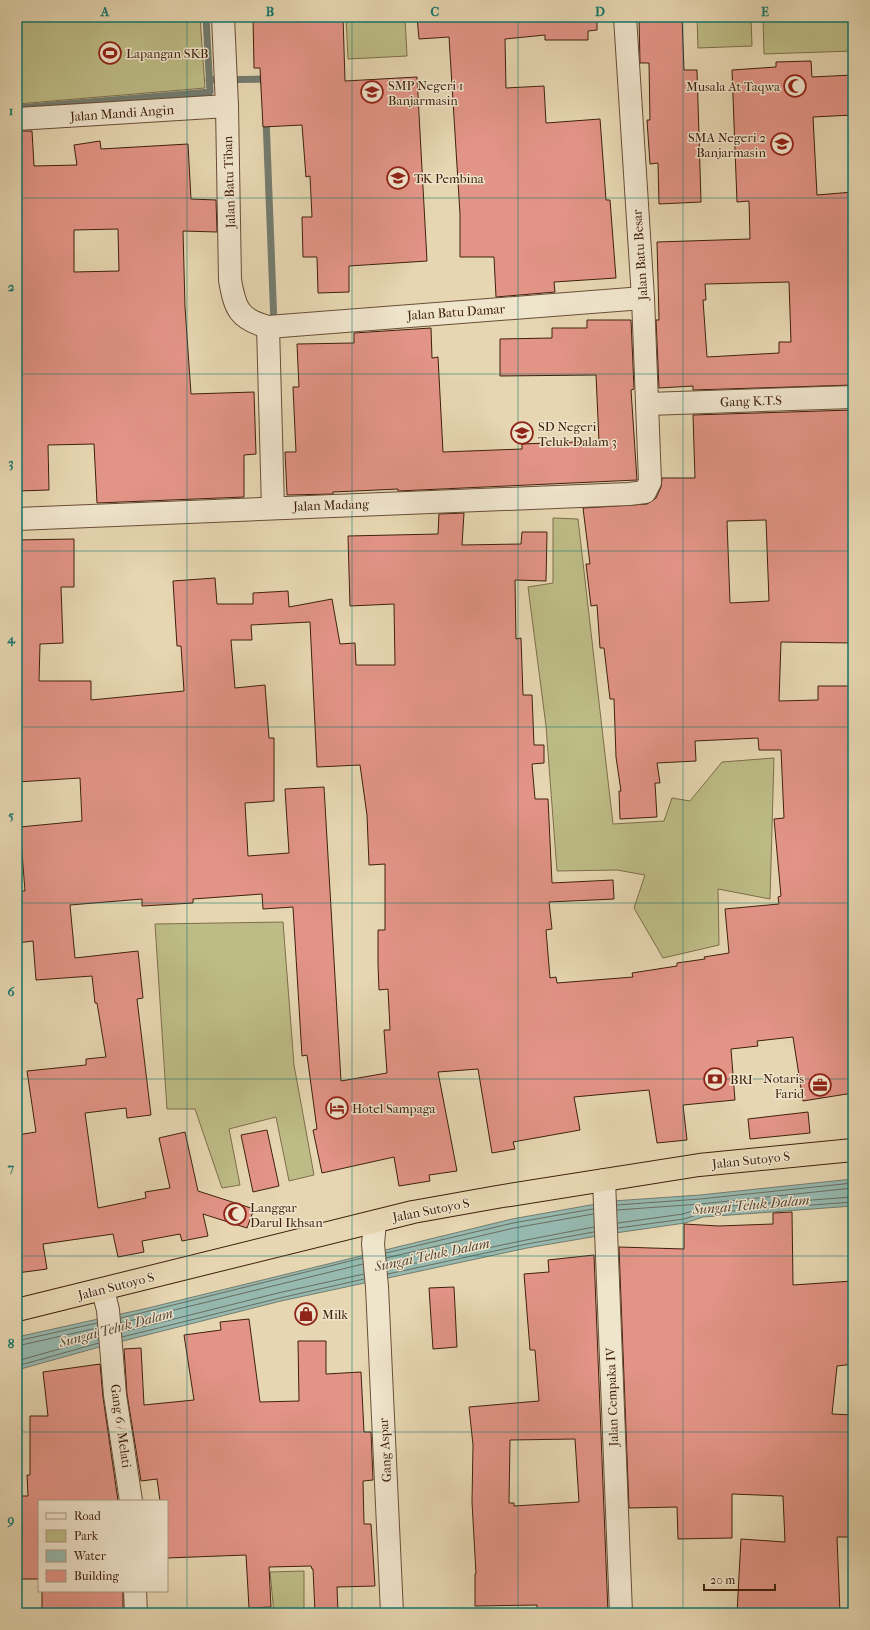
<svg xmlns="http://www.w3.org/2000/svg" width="870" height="1630" font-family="'IM FELL French Canon',serif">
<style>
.green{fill:#bdbc86;stroke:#7e6e4a}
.water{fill:#96b9b0;stroke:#747c6f}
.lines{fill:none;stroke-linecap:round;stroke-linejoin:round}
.shore{stroke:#6b6c5e;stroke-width:1}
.stream{stroke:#747c6f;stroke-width:7}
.building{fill:#e29486;stroke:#40200d;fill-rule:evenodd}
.minor-casing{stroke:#6a4e36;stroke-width:24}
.highway-casing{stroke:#40200d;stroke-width:24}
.minor{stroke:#efe4cc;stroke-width:22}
.highway{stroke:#e6d6b1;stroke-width:22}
.grid{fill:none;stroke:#0f766e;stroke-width:1;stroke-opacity:0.55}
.labels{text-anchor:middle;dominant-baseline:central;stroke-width:3;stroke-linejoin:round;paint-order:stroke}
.poi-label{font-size:13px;fill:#40200d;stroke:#efe4cc;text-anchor:start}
.street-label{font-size:13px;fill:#40200d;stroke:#efe4cc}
.water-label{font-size:14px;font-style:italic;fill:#564636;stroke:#efe4cc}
.neatline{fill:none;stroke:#0f766e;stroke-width:1.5}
.grid-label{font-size:13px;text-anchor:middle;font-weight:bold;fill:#0f766e}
</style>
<rect width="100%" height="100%" fill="#e6d6b1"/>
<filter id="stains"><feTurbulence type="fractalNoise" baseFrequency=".005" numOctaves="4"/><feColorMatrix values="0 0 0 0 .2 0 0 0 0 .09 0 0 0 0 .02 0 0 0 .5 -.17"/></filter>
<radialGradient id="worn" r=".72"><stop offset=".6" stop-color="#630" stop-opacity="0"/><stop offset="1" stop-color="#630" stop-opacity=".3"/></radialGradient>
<!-- green -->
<g class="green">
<path d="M 17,17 L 200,17 L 205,88 L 17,104 Z"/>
<path d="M 346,17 L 405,17 L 407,56 L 348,59 Z"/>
<path d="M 697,17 L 751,17 L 752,46 L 698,48 Z"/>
<path d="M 763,17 L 853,17 L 853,51 L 764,54 Z"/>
<path d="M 553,518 L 578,519 L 613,824 L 664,821 L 672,798 L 690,801 L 722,762 L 774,758 L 770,899 L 718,889 L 719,945 L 663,958 L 634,908 L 645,875 L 617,870 L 557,871 L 546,726 L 528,587 L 553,583 Z"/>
<path d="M 283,922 L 294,1065 L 314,1175 L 289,1181 L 276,1117 L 229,1129 L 240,1185 L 222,1188 L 195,1109 L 167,1109 L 155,924 Z"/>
<path d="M 304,1571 L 304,1613 L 274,1613 L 270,1572 Z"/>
</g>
<!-- water -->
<path class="water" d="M 853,1179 L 853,1206 L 703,1217 L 685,1223 L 615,1233 L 527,1248 L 281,1301 L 103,1346 L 17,1370 L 17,1337 L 148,1308 L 512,1219 L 613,1201 L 700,1195 Z"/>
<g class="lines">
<!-- shore -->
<g class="shore">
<path d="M 617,1205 L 700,1199 L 853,1183"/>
<path d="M 617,1210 L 700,1204 L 853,1188"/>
<path d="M 618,1223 L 683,1214 L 702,1208 L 853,1197"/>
<path d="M 618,1228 L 684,1219 L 703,1213 L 853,1202"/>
<path d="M 386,1253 L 513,1223 L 593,1209"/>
<path d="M 386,1258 L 514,1228 L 593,1214"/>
<path d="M 387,1269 L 526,1240 L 594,1227"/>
<path d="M 388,1274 L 527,1244 L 594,1232"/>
<path d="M 121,1318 L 362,1258"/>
<path d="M 121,1323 L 363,1264"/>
<path d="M 122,1332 L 278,1293 L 364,1274"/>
<path d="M 122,1337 L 280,1298 L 364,1279"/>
<path d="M 17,1341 L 97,1323"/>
<path d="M 17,1346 L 97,1328"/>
<path d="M 17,1361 L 98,1338"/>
<path d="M 17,1366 L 99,1343"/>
</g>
<!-- stream -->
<g class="stream">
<path d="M 209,80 L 264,79 L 264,84"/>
<path d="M 17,108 L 210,92 L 206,17"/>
<path d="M 266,118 L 274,324"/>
</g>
</g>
<!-- building -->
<g class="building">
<path d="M 253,17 L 343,17 L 345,81 L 417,77 L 427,261 L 349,266 L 349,292 L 318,293 L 317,257 L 303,257 L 302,217 L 312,217 L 310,176 L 306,177 L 302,125 L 263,127 L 260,68 L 254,68 Z"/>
<path d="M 417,17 L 597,17 L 597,30 L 588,31 L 588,40 L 545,40 L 545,35 L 505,39 L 506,88 L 544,86 L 546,123 L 600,119 L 606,200 L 610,200 L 616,278 L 554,282 L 555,292 L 496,297 L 494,257 L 460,257 L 460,214 L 449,37 L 419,39 Z"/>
<path d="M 639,17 L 682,17 L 684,70 L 697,70 L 701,202 L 659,204 L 658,163 L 650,164 L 647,120 L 650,120 L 649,63 L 640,63 Z"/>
<path d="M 811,61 L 812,77 L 853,75 L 853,115 L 813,117 L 817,195 L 853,192 L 853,385 L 693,390 L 693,386 L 659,388 L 656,320 L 659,320 L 657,242 L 750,239 L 749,201 L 737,202 L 732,70 L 776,67 L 776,62 ZM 789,282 L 791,342 L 779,342 L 779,353 L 707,357 L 703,300 L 706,300 L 705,284 Z"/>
<path d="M 17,131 L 32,131 L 34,166 L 77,165 L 74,145 L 100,141 L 101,149 L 188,144 L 191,199 L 216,200 L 217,232 L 183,231 L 185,307 L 191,394 L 254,392 L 256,454 L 244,455 L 244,497 L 97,503 L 94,444 L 48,445 L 49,490 L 17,491 ZM 118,229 L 119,271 L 74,272 L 74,230 Z"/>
<path d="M 587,320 L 631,320 L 634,389 L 631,390 L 637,480 L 398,491 L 398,489 L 333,492 L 333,494 L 287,495 L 285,452 L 296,452 L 293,387 L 299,387 L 297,344 L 354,343 L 354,333 L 431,328 L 432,358 L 438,357 L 443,452 L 522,449 L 522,444 L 599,441 L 596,375 L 500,376 L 500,339 L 552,338 L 552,328 L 587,328 Z"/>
<path d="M 853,410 L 853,643 L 781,642 L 779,701 L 818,700 L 818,686 L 853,686 L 853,1093 L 803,1101 L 793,1037 L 757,1041 L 758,1046 L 731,1049 L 735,1100 L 683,1105 L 687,1140 L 657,1143 L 649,1090 L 574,1097 L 580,1130 L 513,1142 L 515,1149 L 492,1153 L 478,1069 L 438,1072 L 457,1171 L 429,1175 L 430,1181 L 399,1186 L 394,1157 L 322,1173 L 313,1130 L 317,1129 L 307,1055 L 302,1056 L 293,907 L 263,909 L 262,894 L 193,899 L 193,903 L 142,906 L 142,899 L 70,905 L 75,958 L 138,951 L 143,998 L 137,999 L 151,1115 L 127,1118 L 126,1108 L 85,1113 L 98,1208 L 146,1198 L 145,1192 L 170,1188 L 159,1138 L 185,1132 L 198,1191 L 254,1209 L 247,1228 L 203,1214 L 208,1236 L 182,1241 L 180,1234 L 142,1241 L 144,1252 L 118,1257 L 113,1234 L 43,1244 L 47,1269 L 17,1273 L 17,1135 L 36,1132 L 27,1071 L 86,1065 L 86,1059 L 106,1057 L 97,1003 L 95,1003 L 92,976 L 36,980 L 33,941 L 17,943 L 17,891 L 25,891 L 20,827 L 82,821 L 80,778 L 17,782 L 17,540 L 74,539 L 74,587 L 61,587 L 63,643 L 40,644 L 39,681 L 91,681 L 91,700 L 184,691 L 181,646 L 177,646 L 173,581 L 215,578 L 217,604 L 253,604 L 253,593 L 288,591 L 289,607 L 332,599 L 340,644 L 355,643 L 356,665 L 395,665 L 394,604 L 350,606 L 348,536 L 438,534 L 439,514 L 464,513 L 462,545 L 521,544 L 522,532 L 547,532 L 546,581 L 515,580 L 516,639 L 521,638 L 523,695 L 532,695 L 534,745 L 544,745 L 544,763 L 532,764 L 535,799 L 548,799 L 552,883 L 613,880 L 614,899 L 549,902 L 552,929 L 546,930 L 550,978 L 556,977 L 557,983 L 633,977 L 632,973 L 677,966 L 677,963 L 705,959 L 704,957 L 729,953 L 725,909 L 779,904 L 778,897 L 781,896 L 774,819 L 784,818 L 781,750 L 759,750 L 758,738 L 695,741 L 696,761 L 657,763 L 660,783 L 655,783 L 657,817 L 620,819 L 619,791 L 621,791 L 616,757 L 614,699 L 610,699 L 604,648 L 600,648 L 597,605 L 591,606 L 586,564 L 590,564 L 583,508 L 647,504 L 656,498 L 661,487 L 662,478 L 695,478 L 693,415 ZM 766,520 L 769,601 L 730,603 L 727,521 ZM 310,622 L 317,767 L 360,765 L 367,815 L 369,865 L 385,864 L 385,930 L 378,930 L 378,964 L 379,990 L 388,989 L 390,1030 L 384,1030 L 387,1073 L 341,1081 L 324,787 L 285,789 L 289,853 L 248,856 L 245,803 L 274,801 L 274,738 L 269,738 L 265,685 L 235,688 L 231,640 L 252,640 L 251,625 Z"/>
<path d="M 808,1112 L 810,1133 L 750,1139 L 748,1119 Z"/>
<path d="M 267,1130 L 279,1186 L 253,1192 L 241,1135 Z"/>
<path d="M 792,1212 L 793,1285 L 853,1281 L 853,1364 L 837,1366 L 832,1414 L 853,1415 L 853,1459 L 851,1459 L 853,1537 L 837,1537 L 840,1613 L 737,1613 L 741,1539 L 785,1542 L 783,1496 L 732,1494 L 732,1538 L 678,1539 L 677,1507 L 629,1508 L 619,1247 L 684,1249 L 684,1224 L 719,1226 L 773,1224 L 773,1213 Z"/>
<path d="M 594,1255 L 608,1613 L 537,1613 L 537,1605 L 475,1606 L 475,1574 L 476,1574 L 472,1502 L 473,1445 L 469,1407 L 539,1401 L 535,1350 L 530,1350 L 524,1274 L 549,1272 L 548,1260 ZM 575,1439 L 579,1502 L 514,1506 L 514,1503 L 509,1503 L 510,1440 Z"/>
<path d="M 454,1287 L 457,1347 L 433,1349 L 429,1288 Z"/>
<path d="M 249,1319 L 260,1402 L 299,1401 L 298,1341 L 326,1341 L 326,1374 L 361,1372 L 364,1432 L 371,1432 L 373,1480 L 363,1481 L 364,1524 L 371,1524 L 375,1586 L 337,1587 L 338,1613 L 315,1613 L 313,1569 L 312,1569 L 311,1566 L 269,1567 L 271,1607 L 249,1608 L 246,1555 L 167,1558 L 167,1501 L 160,1501 L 157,1479 L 141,1481 L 127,1394 L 124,1349 L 141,1348 L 144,1405 L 194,1400 L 184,1335 L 221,1330 L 220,1322 Z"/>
<path d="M 100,1364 L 103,1397 L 118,1501 L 39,1501 L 39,1579 L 17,1579 L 17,1538 L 22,1538 L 21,1496 L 28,1496 L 27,1475 L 30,1475 L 30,1416 L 48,1416 L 43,1372 Z"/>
<rect x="42" y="1591" width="81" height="22"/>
</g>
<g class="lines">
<!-- minor casing -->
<g class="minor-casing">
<g id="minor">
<path d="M 223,17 L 227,106 L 230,280 C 235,309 239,319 268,327 L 643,298"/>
<path d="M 17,119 L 227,106"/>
<path d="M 268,327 L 273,508"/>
<path d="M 648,404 L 853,397"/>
<path d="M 17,519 L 629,494 L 645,492 L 650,482 L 643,298 L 625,17"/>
<path d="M 604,1180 L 621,1613"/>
<path d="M 375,1222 L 373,1244 L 377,1287 L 392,1613"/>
<path d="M 103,1290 L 108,1310 L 115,1395 L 131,1501"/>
<path d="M 135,1591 L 136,1613"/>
</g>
</g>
<!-- highway casing -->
<g class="highway-casing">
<path id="highway" d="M 17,1310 L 413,1212 L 497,1197 L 699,1165 L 853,1150"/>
</g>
<!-- minor -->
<use href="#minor" class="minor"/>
<!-- highway -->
<use href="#highway" class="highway"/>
</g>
<!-- grid -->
<path class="grid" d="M 187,17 L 187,1613M 352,17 L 352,1613M 518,17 L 518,1613M 683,17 L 683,1613M 17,198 L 853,198M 17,374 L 853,374M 17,551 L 853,551M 17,727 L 853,727M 17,903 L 853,903M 17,1079 L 853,1079M 17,1256 L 853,1256M 17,1432 L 853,1432"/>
<!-- icons -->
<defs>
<g id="stadium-ring" transform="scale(1.15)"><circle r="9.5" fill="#efe4cc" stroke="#8f2418" stroke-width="1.5"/><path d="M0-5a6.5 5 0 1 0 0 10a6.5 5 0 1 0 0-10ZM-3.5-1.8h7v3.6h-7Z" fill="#8f2418"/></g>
<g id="mosque-ring" transform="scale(1.15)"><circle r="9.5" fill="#efe4cc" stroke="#8f2418" stroke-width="1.5"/><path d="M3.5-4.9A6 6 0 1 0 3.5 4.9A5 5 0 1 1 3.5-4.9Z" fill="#8f2418"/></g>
<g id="school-ring" transform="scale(1.15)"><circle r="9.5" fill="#efe4cc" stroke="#8f2418" stroke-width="1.5"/><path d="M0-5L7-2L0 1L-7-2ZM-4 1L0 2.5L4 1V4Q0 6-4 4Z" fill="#8f2418"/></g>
<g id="bank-ring" transform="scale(1.15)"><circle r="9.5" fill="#efe4cc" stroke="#8f2418" stroke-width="1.5"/><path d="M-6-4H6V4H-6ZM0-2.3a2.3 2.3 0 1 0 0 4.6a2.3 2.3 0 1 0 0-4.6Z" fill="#8f2418"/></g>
<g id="office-ring" transform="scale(1.15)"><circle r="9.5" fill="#efe4cc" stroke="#8f2418" stroke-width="1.5"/><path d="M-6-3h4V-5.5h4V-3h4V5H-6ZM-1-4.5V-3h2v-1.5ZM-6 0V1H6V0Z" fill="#8f2418"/></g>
<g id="hotel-ring" transform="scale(1.15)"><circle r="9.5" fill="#efe4cc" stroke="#8f2418" stroke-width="1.5"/><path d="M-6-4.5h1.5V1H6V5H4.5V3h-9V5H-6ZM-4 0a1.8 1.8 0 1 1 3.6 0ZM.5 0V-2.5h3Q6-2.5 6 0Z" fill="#8f2418"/></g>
<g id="shop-ring" transform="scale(1.15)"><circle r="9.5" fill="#efe4cc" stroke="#8f2418" stroke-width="1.5"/><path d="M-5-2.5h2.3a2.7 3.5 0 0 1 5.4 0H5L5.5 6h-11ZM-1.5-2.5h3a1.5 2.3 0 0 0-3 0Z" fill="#8f2418"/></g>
</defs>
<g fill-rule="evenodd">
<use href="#stadium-ring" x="110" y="53"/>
<use href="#mosque-ring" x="795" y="86"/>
<use href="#school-ring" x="372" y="92"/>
<use href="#school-ring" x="782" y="144"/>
<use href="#school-ring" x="398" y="178"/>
<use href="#school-ring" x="522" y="433"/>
<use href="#bank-ring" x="715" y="1079"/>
<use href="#office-ring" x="820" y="1085"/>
<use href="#hotel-ring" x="337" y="1108"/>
<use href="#mosque-ring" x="235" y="1214"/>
<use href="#shop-ring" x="306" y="1314"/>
</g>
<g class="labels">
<!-- poi labels -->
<g class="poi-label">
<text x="126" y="53">Lapangan SKB</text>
<text x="388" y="85">SMP Negeri 1<tspan x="388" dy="15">Banjarmasin</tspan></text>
<text x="780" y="86" text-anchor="end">Musala At Taqwa</text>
<text x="766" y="137" text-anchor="end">SMA Negeri 2<tspan x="766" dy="15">Banjarmasin</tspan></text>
<text x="414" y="178">TK Pembina</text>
<text x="538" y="426">SD Negeri<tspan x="538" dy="15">Teluk Dalam 3</tspan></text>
<text x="804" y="1078" text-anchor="end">Notaris<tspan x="804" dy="15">Farid</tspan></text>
<text x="730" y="1079">BRI</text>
<text x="352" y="1108">Hotel Sampaga</text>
<text x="250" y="1207">Langgar<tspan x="250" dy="15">Darul Ikhsan</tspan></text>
<text x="322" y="1314">Milk</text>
</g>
<!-- street labels -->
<g class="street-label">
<text transform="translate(122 113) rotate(-4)">Jalan Mandi Angin</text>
<text transform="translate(229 182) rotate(-92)">Jalan Batu Tiban</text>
<text transform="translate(640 255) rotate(-94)">Jalan Batu Besar</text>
<text transform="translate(456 312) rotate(-4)">Jalan Batu Damar</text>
<text transform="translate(751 401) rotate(-2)">Gang K.T.S</text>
<text transform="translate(331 505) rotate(-2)">Jalan Madang</text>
<text transform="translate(751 1160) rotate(-6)">Jalan Sutoyo S</text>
<text transform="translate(431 1210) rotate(-11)">Jalan Sutoyo S</text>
<text transform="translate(116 1286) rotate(-14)">Jalan Sutoyo S</text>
<text transform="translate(612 1397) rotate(-92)">Jalan Cempaka IV</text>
<text transform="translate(121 1426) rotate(82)">Gang 6 / Melati</text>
<text transform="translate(385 1450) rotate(-93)">Gang Aspar</text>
</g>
<!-- water labels -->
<g class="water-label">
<text transform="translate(751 1205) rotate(-5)">Sungai Teluk Dalam</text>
<text transform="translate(432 1255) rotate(-12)">Sungai Teluk Dalam</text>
<text transform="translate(116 1328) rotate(-15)">Sungai Teluk Dalam</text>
</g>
</g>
<!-- margin -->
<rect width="870" height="1630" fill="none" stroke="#e6d6b1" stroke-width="44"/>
<!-- legend -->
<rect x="38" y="1500" width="130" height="92" fill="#efe4cc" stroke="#a99680"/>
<rect x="46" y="1513" width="20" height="6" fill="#efe4cc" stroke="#a99680"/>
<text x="74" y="1520" font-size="12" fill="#40200d">Road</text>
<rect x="46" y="1530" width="20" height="12" fill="#bdbc86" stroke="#a99680"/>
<text x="74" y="1540" font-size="12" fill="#40200d">Park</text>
<rect x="46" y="1550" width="20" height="12" fill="#96b9b0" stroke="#a99680"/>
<text x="74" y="1560" font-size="12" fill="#40200d">Water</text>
<rect x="46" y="1570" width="20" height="12" fill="#e29486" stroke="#a99680"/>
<text x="74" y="1580" font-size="12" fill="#40200d">Building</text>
<!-- scale -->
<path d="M704 1584v6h71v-6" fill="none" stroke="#40200d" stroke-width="2"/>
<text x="710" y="1584" font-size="12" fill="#40200d" stroke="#efe4cc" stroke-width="3" paint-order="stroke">20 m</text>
<rect x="22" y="22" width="826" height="1586" class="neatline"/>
<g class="grid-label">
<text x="105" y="16">A</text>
<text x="270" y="16">B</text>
<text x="435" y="16">C</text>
<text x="600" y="16">D</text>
<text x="765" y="16">E</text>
<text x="11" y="115">1</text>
<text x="11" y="291">2</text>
<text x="11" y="467">3</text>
<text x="11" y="643">4</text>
<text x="11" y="820">5</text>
<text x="11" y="996">6</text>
<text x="11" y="1172">7</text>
<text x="11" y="1348">8</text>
<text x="11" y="1524">9</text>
</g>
<rect width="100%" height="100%" filter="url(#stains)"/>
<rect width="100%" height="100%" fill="url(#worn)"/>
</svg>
